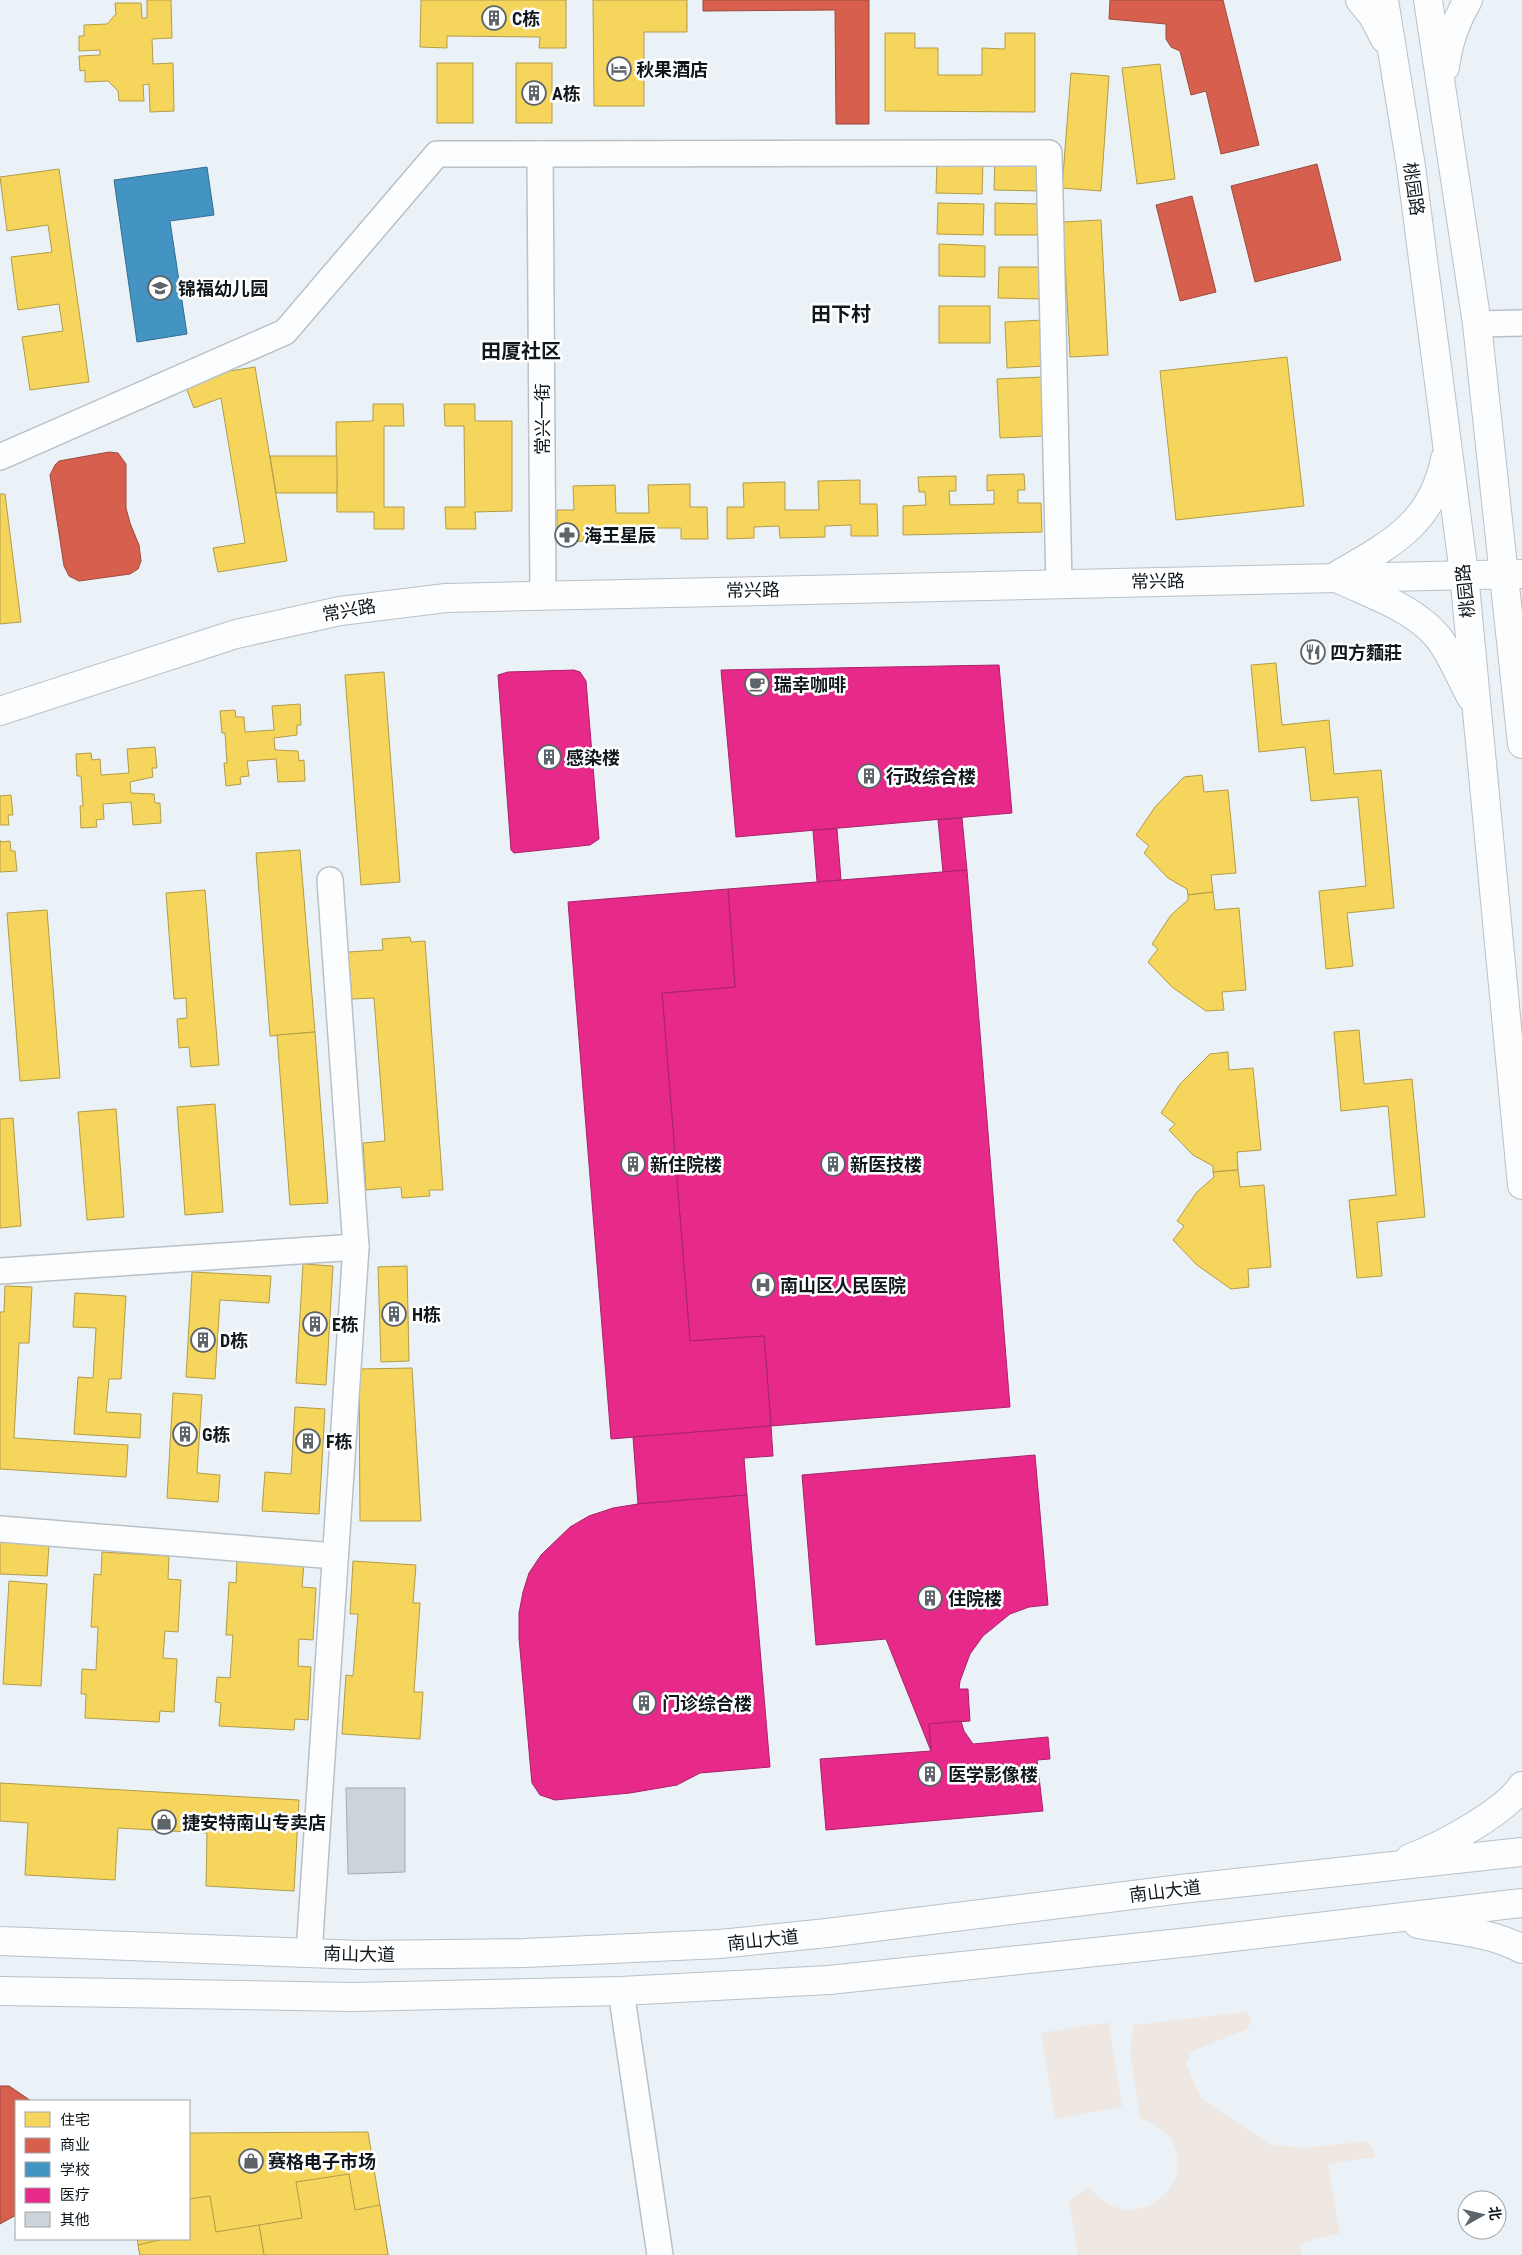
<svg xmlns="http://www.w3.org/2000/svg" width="1522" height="2255" font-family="'Roboto Condensed','Noto Sans SC',sans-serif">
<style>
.green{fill:#efe8e2}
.homes{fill:#f6d55c;stroke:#b19c49}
.shops{fill:#d6604d;stroke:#9b4a3f}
.schools{fill:#4393c3;stroke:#346e92}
.health{fill:#e7298a;stroke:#a6246a}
.building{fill:#cbd4da;stroke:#a5acb1}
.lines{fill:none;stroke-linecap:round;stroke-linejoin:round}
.street-casing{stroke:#bac1c6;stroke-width:28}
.secondary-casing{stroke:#bac1c6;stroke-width:30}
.primary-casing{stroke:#bac1c6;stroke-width:30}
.street{stroke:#fcfdfe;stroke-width:25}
.secondary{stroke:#fcfdfe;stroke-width:28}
.primary{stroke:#fcfdfe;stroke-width:28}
.labels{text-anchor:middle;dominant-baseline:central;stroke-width:5;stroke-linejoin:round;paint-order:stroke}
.poi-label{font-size:18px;font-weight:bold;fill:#10181e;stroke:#fff;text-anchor:start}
.street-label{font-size:18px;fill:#10181e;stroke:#fff}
.quarter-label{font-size:20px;font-weight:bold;fill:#10181e;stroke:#fff}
</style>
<rect width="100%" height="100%" fill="#ebf2f7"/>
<!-- green -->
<g class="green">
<path d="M 1245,2012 L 1252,2019 L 1248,2029 L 1192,2051 L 1186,2065 L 1202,2099 L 1271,2145 L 1304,2148 L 1367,2141 L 1374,2149 L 1375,2157 L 1328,2164 L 1340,2233 L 1300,2243 L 1302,2255 L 1078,2255 L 1069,2201 L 1089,2187 C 1143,2255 1228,2151 1140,2118 L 1130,2051 L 1133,2025 Z"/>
<path d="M 1109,2022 L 1122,2107 L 1055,2119 L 1041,2033 Z"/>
</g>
<!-- homes -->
<g class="homes">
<path d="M 147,0 L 171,0 L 172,38 L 152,39 L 153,64 L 173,63 L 174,111 L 150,112 L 149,84 L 143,85 L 144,101 L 119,101 L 118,91 L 108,81 L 85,82 L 85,70 L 80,71 L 79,56 L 100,55 L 100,50 L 79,51 L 79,36 L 84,36 L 84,25 L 107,24 L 116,14 L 115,3 L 141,3 L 142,18 L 147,18 Z"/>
<path d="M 421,0 L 566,0 L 566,48 L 539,48 L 540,37 L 447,36 L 447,48 L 420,47 Z"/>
<path d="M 593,0 L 687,0 L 687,32 L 644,32 L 644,106 L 594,106 Z"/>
<path d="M 885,33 L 915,33 L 915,48 L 938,48 L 938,75 L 982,75 L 982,48 L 1005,49 L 1005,33 L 1035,33 L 1035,112 L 885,111 Z"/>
<rect x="437" y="63" width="36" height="60"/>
<rect x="516" y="63" width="36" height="60"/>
<path d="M 1160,64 L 1175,179 L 1137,184 L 1122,68 Z"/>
<path d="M 1071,73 L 1109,76 L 1101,191 L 1062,188 Z"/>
<path d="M 995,159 L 1041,160 L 1040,191 L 994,190 Z"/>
<path d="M 937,161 L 983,162 L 982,194 L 936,193 Z"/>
<path d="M 59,169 L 89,382 L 30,390 L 22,337 L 63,331 L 59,304 L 18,310 L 11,257 L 52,252 L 48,225 L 7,231 L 0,177 Z"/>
<path d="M 938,203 L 984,204 L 983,235 L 937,234 Z"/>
<path d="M 995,203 L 1041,204 L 1041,235 L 995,235 Z"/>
<path d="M 1101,220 L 1108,355 L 1070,357 L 1063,222 Z"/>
<path d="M 939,244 L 985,246 L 985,277 L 939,276 Z"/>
<path d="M 999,267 L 1045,267 L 1044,299 L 998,298 Z"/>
<rect x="939" y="306" width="51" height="37"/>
<path d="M 1043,320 L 1046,366 L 1007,368 L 1005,322 Z"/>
<path d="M 1287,357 L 1304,506 L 1176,520 L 1160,371 Z"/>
<path d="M 255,367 L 287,561 L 218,572 L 213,548 L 245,543 L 221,398 L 194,408 L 185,385 L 217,373 Z"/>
<path d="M 1043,377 L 1046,436 L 1000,438 L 997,379 Z"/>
<path d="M 373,404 L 403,404 L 404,426 L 384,426 L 384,507 L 404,507 L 404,529 L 374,529 L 374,512 L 337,512 L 336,422 L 373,421 Z"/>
<path d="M 444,404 L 475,404 L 475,421 L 512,421 L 512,511 L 475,512 L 476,529 L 446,529 L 445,507 L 465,507 L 464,426 L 445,426 Z"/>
<path d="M 270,456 L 337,456 L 337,493 L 276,493 Z"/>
<path d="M 1024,474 L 1025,490 L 1018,490 L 1018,503 L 1041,503 L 1042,532 L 903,535 L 903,506 L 926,505 L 925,492 L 919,492 L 918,477 L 956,476 L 956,491 L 949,491 L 950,505 L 994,504 L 994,490 L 987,491 L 987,475 Z"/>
<path d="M 860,480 L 860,504 L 877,504 L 878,536 L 851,536 L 851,525 L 825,526 L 825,537 L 780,538 L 779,526 L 754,527 L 754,538 L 727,539 L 727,507 L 744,507 L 743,483 L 785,482 L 785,510 L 819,510 L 818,481 Z"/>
<path d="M 690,484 L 690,507 L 707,507 L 708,539 L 681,539 L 681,528 L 655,528 L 655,540 L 610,541 L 610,530 L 584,530 L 584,541 L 557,542 L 557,510 L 574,510 L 573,486 L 615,485 L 616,513 L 649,513 L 648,485 Z"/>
<path d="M 0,494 L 5,494 L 21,622 L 0,624 Z"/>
<path d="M 1276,663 L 1282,725 L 1329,720 L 1334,774 L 1381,770 L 1394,908 L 1347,913 L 1353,966 L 1326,969 L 1319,891 L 1366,886 L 1358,797 L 1311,801 L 1305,747 L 1259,752 L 1251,665 Z"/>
<path d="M 384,672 L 400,882 L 361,885 L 345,675 Z"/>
<path d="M 300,704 L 301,725 L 297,725 L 297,735 L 274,738 L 275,750 L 298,751 L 299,761 L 304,760 L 305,781 L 278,782 L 276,759 L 247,761 L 249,776 L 240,777 L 241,784 L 226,786 L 224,763 L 227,763 L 225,733 L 222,733 L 220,711 L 235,710 L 236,717 L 244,717 L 245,732 L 274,730 L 272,706 Z"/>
<path d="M 155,747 L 157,768 L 152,768 L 153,777 L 130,782 L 131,793 L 154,794 L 155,803 L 160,803 L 161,823 L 133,825 L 131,802 L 103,804 L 104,819 L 96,820 L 97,827 L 81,828 L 80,806 L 83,806 L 81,776 L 77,776 L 76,754 L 91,753 L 92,760 L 100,759 L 101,775 L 129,773 L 127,749 Z"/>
<path d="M 1202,775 L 1204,792 L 1228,790 L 1236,873 L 1211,875 L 1213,892 L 1188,895 L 1187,889 L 1168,878 L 1144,853 L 1149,846 L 1136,835 L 1155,807 L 1184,777 Z"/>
<path d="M 11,795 L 13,815 L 8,815 L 9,825 L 0,825 L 0,796 Z"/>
<path d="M 0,840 L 0,842 L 10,841 L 11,851 L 15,851 L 17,871 L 0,872 Z"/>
<path d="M 300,850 L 315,1032 L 270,1036 L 256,853 Z"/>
<path d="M 205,890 L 219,1065 L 191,1067 L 189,1047 L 179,1048 L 177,1019 L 187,1018 L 186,998 L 174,999 L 166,893 Z"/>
<path d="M 1213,892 L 1215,910 L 1239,908 L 1246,990 L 1222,992 L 1224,1010 L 1206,1011 L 1172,987 L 1148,962 L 1158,949 L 1152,944 L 1171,915 L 1188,900 L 1188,895 Z"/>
<path d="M 47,910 L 60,1078 L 20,1081 L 7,913 Z"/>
<path d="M 410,937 L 411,942 L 425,941 L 443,1190 L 429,1190 L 430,1196 L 402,1198 L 401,1187 L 366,1190 L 363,1143 L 385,1141 L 374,998 L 352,999 L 348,952 L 383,950 L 382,939 Z"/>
<path d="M 1359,1030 L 1364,1084 L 1412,1079 L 1425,1217 L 1377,1222 L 1382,1276 L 1357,1278 L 1349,1200 L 1396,1195 L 1388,1106 L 1341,1111 L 1334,1032 Z"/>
<path d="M 315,1032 L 328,1203 L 290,1205 L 277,1035 Z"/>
<path d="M 1228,1052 L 1229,1070 L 1253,1068 L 1261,1150 L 1237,1152 L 1238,1170 L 1213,1172 L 1213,1166 L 1193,1155 L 1169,1130 L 1175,1124 L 1161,1113 L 1180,1084 L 1210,1054 Z"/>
<path d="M 215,1104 L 223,1212 L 185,1215 L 177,1107 Z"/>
<path d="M 116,1109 L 124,1217 L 87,1220 L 78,1112 Z"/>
<path d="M 13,1118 L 21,1226 L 0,1228 L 0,1119 Z"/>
<path d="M 1238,1170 L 1240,1187 L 1264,1185 L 1271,1267 L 1248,1269 L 1249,1287 L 1231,1289 L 1197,1265 L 1173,1240 L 1184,1226 L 1177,1221 L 1197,1192 L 1214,1177 L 1213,1172 Z"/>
<path d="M 303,1264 L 333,1266 L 326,1385 L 296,1383 Z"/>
<path d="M 407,1266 L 409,1361 L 381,1362 L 378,1267 Z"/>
<path d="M 192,1272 L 271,1276 L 269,1303 L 220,1300 L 215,1379 L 186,1377 Z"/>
<path d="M 5,1286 L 32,1287 L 29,1343 L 19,1343 L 14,1438 L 128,1445 L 126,1477 L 0,1469 L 0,1312 L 4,1312 Z"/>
<path d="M 75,1293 L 126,1296 L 121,1379 L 109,1379 L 106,1412 L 141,1414 L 140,1438 L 74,1434 L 78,1377 L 93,1378 L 96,1328 L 73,1327 Z"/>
<path d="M 412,1368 L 421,1521 L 360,1521 L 359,1369 Z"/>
<path d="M 173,1393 L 202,1395 L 197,1473 L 220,1475 L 218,1502 L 167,1498 Z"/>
<path d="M 295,1407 L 325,1409 L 319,1514 L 262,1511 L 265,1472 L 291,1474 Z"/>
<path d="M 0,1542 L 49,1545 L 47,1576 L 0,1574 Z"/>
<path d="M 102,1552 L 169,1556 L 168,1579 L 181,1580 L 178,1632 L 165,1631 L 163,1658 L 177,1659 L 174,1712 L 160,1711 L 159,1722 L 85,1718 L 86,1694 L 81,1694 L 82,1669 L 96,1670 L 98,1627 L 91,1627 L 94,1574 L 101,1575 Z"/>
<path d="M 237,1560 L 304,1564 L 302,1587 L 316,1588 L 313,1640 L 299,1639 L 298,1666 L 311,1667 L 308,1720 L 295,1719 L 294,1730 L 219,1726 L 221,1703 L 215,1702 L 217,1677 L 230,1678 L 233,1635 L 226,1635 L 229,1582 L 236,1583 Z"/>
<path d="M 353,1561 L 416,1565 L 413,1603 L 420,1603 L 414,1692 L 423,1692 L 420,1739 L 342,1734 L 346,1675 L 353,1676 L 358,1614 L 350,1614 Z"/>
<path d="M 9,1581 L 47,1584 L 41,1686 L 3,1684 Z"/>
<path d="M 0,1783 L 299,1800 L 294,1891 L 206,1886 L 207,1833 L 118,1828 L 115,1880 L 25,1875 L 28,1823 L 0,1821 Z"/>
<path d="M 9,2086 L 31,2101 L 16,2101 L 16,2215 L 0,2223 L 0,2099 Z"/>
<path d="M 368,2132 L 388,2255 L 140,2255 L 137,2239 L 189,2239 L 189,2133 Z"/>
<path d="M 349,2174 L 355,2210 L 380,2205 L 388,2255 L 264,2255 L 259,2225 L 302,2218 L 296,2182 Z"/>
<path d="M 210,2196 L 216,2232 L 259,2225 L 264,2255 L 140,2255 L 138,2245 L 163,2239 L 189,2239 L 189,2199 Z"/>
</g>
<!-- shops -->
<g class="shops">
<path d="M 703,0 L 869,0 L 869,124 L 836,124 L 835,10 L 703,11 Z"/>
<path d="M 1110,0 L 1223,0 L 1259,145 L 1221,154 L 1206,91 L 1191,95 L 1180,51 L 1171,47 L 1166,39 L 1166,24 L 1109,19 Z"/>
<path d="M 1317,164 L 1341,260 L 1255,282 L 1231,186 Z"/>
<path d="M 1192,196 L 1216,292 L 1180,301 L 1156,205 Z"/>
<path d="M 109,452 L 118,453 L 126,464 L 126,508 L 130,523 L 139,545 L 141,561 L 138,569 L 130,574 L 79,581 L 69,576 L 64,566 L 50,475 L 55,465 L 59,461 Z"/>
<path d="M 0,2086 L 9,2086 L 31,2101 L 16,2101 L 16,2215 L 0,2224 Z"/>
</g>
<!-- schools -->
<path class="schools" d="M 207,167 L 214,215 L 170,221 L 187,334 L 137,342 L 114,180 Z"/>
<!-- health -->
<g class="health">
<path d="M 999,665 L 1012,813 L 736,837 L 721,670 Z"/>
<path d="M 574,670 L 580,672 L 586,681 L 599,839 L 590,845 L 514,853 L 511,850 L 498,675 L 508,672 Z"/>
<path d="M 962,818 L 967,870 L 943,872 L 938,820 Z"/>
<path d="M 837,829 L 841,880 L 817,882 L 813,830 Z"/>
<path d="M 967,870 L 1010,1407 L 771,1426 L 764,1336 L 690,1341 L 662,993 L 735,987 L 728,889 Z"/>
<path d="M 728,889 L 735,987 L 662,993 L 690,1341 L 764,1336 L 771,1426 L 611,1439 L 568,902 Z"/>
<path d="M 771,1426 L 773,1456 L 744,1458 L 747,1495 L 638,1504 L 633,1437 Z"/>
<path d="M 1035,1455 L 1048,1605 L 1029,1607 L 1010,1614 L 983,1636 L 970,1654 L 960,1681 L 959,1689 L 968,1689 L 970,1721 L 929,1724 L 931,1751 L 886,1639 L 816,1645 L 802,1475 Z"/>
<path d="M 747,1495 L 770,1767 L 700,1773 L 677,1785 L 630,1793 L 555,1800 L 540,1795 L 532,1783 L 531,1773 L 519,1638 L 519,1613 L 523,1592 L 529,1573 L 541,1555 L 570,1527 L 589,1516 L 613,1508 L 638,1504 Z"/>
<path d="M 961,1721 L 964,1731 L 973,1744 L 1048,1737 L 1050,1759 L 1037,1760 L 1043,1811 L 826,1830 L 820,1759 L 931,1751 L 929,1724 Z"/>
</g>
<!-- building -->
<path class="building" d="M 346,1788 L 405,1788 L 405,1872 L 348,1874 Z"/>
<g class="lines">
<!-- street casing -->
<g class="street-casing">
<g id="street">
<path d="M 540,154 L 543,594"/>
<path d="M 1477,324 L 1522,323"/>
<path d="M 0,457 L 285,332 L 437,154 L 1049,153 L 1059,583"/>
<path d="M 0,1271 L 356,1247"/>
<path d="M 0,1529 L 335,1556"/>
<path d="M 309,1953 L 356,1247 L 330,880"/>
<path d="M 621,1991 L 660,2255"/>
</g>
</g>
<!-- secondary casing -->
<g class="secondary-casing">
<g id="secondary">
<path d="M 1360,0 L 1373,16 L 1385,39"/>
<path d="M 1384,0 L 1411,167 L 1464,574 L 1522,1185"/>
<path d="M 1428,0 L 1477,324 L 1522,744"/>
<path d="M 1445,67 C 1448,42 1455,22 1468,0"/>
<path d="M 1336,576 C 1389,545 1432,525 1445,459"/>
<path d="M 1341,580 C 1373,595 1413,608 1437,636 C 1451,653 1460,677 1471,697"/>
<path d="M 0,711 L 236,634 L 340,611 L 446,598 L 1522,574"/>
</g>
</g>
<!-- primary casing -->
<g class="primary-casing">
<g id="primary">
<path d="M 1410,1858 C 1440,1847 1504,1813 1522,1786"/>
<path d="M 1418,1924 C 1452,1930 1491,1932 1522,1949"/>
<path d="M 0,1941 L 360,1955 L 525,1953 L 720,1944 L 827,1933 L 1181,1889 L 1522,1852"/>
<path d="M 0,1991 L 352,1997 L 621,1991 L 829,1980 L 1190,1942 L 1522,1903"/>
</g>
</g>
<!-- street -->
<use href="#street" class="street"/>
<!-- secondary -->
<use href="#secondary" class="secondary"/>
<!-- primary -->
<use href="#primary" class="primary"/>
</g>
<!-- icons -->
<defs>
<g id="building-ring" transform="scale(1.25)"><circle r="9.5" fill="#fff" stroke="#5d646a" stroke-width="1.5"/><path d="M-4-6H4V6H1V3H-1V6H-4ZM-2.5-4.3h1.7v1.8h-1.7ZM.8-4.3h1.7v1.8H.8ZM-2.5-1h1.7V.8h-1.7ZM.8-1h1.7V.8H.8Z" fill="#5d646a"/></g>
<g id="hotel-ring" transform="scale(1.25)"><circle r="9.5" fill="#fff" stroke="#5d646a" stroke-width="1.5"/><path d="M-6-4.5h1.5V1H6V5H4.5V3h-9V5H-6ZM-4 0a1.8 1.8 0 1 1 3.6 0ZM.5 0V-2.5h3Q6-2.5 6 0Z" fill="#5d646a"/></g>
<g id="school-ring" transform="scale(1.25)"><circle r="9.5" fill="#fff" stroke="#5d646a" stroke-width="1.5"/><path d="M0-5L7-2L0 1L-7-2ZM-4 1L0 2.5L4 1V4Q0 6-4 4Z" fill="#5d646a"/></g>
<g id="pharmacy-ring" transform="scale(1.25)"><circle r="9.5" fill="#fff" stroke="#5d646a" stroke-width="1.5"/><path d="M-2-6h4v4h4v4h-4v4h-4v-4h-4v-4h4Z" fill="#5d646a"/></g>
<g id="restaurant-ring" transform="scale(1.25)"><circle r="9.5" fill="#fff" stroke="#5d646a" stroke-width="1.5"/><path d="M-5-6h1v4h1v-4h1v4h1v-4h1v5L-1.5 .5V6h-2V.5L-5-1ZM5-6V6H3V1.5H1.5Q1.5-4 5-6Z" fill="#5d646a"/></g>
<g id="cafe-ring" transform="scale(1.25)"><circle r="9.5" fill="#fff" stroke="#5d646a" stroke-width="1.5"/><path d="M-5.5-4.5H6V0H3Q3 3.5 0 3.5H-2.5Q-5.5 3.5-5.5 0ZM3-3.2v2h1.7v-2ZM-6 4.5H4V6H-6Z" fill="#5d646a"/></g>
<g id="hospital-ring" transform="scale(1.25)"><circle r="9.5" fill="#fff" stroke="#5d646a" stroke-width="1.5"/><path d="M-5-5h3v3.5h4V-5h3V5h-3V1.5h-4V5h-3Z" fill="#5d646a"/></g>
<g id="shop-ring" transform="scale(1.25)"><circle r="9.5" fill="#fff" stroke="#5d646a" stroke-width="1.5"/><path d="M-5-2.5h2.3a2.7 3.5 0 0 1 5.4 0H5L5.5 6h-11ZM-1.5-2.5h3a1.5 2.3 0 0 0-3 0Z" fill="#5d646a"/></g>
</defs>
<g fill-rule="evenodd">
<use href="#building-ring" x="494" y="18"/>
<use href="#hotel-ring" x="619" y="69"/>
<use href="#building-ring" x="534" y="93"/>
<use href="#school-ring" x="160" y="288"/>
<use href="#pharmacy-ring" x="567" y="535"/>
<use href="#restaurant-ring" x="1313" y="652"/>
<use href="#cafe-ring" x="757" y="684"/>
<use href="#building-ring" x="549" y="757"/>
<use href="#building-ring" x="869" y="776"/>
<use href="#building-ring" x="633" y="1164"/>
<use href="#building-ring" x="833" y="1164"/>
<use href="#hospital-ring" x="763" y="1285"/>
<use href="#building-ring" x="394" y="1314"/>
<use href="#building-ring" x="315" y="1324"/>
<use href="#building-ring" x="203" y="1340"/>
<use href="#building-ring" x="185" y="1434"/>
<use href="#building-ring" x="308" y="1441"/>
<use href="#building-ring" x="930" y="1598"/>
<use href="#building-ring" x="644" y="1703"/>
<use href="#building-ring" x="930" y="1774"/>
<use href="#shop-ring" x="164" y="1822"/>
<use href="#shop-ring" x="251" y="2161"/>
</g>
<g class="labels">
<!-- poi labels -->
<g class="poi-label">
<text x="512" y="18">C栋</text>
<text x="636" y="69">秋果酒店</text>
<text x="552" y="93">A栋</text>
<text x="178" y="288">锦福幼儿园</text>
<text x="584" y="535">海王星辰</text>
<text x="1330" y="652">四方麵莊</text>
<text x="774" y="684">瑞幸咖啡</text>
<text x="566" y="757">感染楼</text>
<text x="886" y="776">行政综合楼</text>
<text x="650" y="1164">新住院楼</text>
<text x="850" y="1164">新医技楼</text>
<text x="780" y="1285">南山区人民医院</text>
<text x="412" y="1314">H栋</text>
<text x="332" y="1324">E栋</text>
<text x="220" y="1340">D栋</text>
<text x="202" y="1434">G栋</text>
<text x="326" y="1441">F栋</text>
<text x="948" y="1598">住院楼</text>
<text x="662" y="1703">门诊综合楼</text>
<text x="948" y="1774">医学影像楼</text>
<text x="182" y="1822">捷安特南山专卖店</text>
<text x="268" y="2161">赛格电子市场</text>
</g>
<!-- street labels -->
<g class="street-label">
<text transform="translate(1414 189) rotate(82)">桃园路</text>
<text transform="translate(542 419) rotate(-90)">常兴一街</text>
<text transform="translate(1158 581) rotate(-1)">常兴路</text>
<text transform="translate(753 590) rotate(-1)">常兴路</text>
<text transform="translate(1465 591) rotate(-96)">桃园路</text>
<text transform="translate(349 610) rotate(-10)">常兴路</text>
<text transform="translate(1165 1891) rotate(-7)">南山大道</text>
<text transform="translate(763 1940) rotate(-6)">南山大道</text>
<text transform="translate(359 1954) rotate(1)">南山大道</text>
</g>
<!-- quarter labels -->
<g class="quarter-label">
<text x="841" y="314">田下村</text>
<text x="521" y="351">田厦社区</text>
</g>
</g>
<!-- legend -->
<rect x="15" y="2100" width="175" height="140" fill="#ffffff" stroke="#9fa3a5"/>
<rect x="25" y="2112" width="25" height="15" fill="#f6d55c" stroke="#9fa3a5"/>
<text x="60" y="2125" font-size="15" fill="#10181e">住宅</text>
<rect x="25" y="2138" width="25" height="15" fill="#d6604d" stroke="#9fa3a5"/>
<text x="60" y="2150" font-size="15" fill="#10181e">商业</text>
<rect x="25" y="2162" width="25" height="15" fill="#4393c3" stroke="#9fa3a5"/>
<text x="60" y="2175" font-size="15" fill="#10181e">学校</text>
<rect x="25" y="2188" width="25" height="15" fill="#e7298a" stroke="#9fa3a5"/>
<text x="60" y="2200" font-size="15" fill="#10181e">医疗</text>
<rect x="25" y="2212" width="25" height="15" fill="#cbd4da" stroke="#9fa3a5"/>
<text x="60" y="2225" font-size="15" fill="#10181e">其他</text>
<!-- north arrow -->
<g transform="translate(1482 2215) rotate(82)"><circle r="24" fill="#ffffff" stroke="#9fa3a5"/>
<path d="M0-4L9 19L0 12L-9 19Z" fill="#5d646a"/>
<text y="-8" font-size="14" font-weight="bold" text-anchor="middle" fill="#10181e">北</text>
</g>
</svg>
